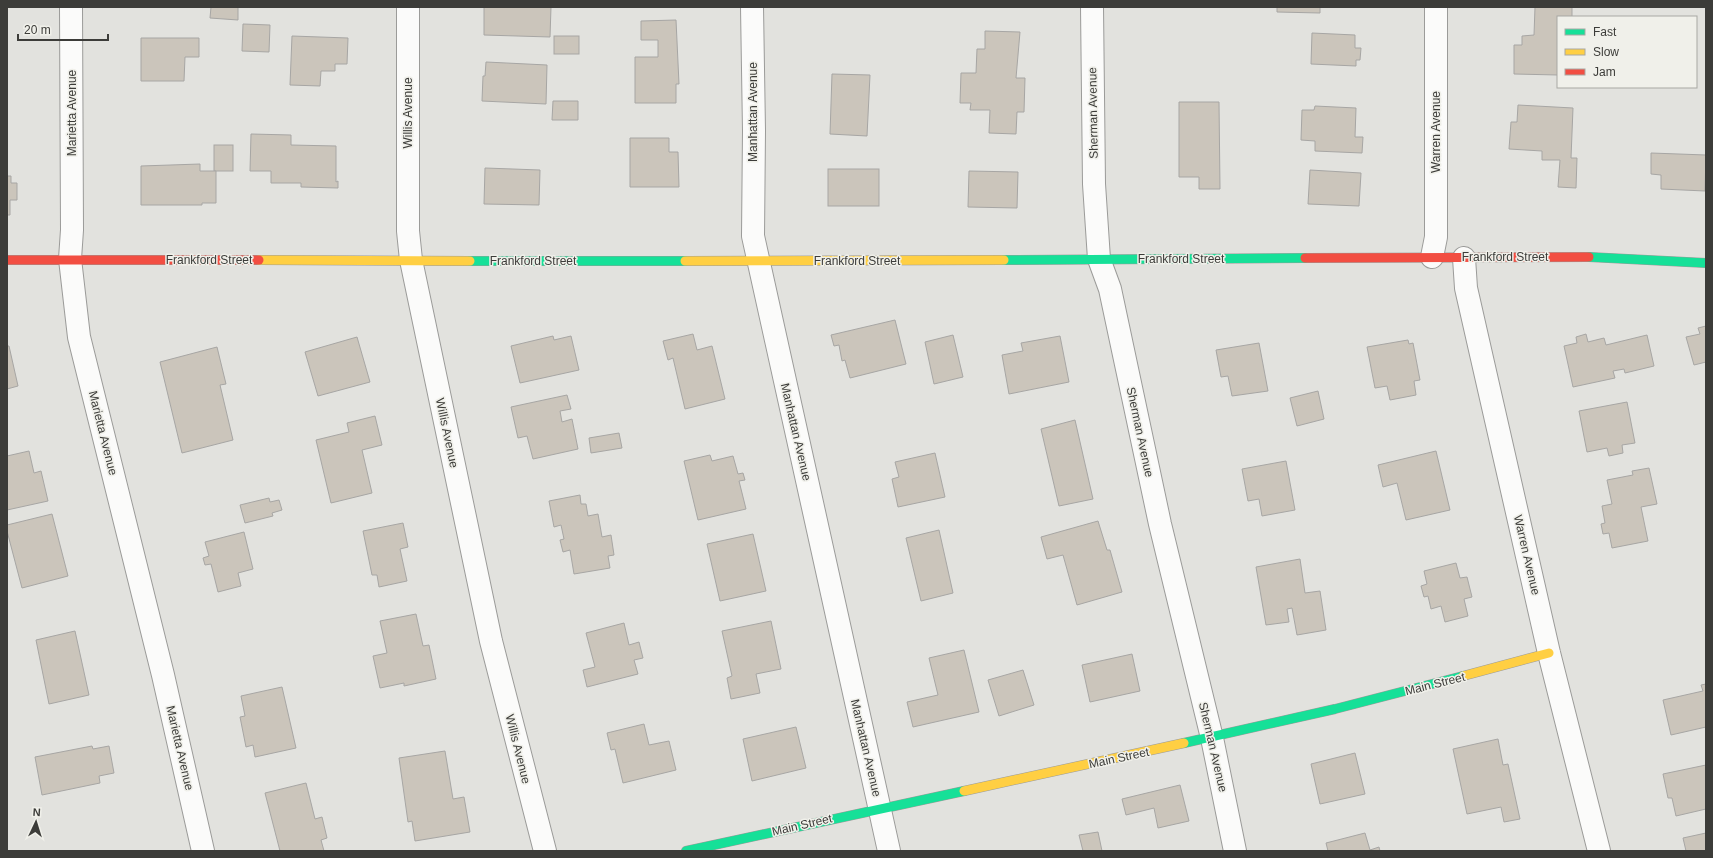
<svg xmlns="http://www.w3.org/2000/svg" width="1713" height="858" font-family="Helvetica,sans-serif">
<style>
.building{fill:#cbc5bb;stroke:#a7a6a4}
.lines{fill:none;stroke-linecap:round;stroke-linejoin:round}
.street-casing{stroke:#9b9b99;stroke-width:24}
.fast-casing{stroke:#9b9b99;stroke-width:10}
.slow-casing{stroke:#9b9b99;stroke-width:10}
.jam-casing{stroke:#9b9b99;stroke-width:10}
.street{stroke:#fbfbfa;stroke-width:22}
.fast{stroke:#16e098;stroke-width:9}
.slow{stroke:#ffcf43;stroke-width:9}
.jam{stroke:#f24e42;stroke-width:9}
.labels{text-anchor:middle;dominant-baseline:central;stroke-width:3;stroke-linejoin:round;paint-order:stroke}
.street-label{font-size:12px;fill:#3c3c39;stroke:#f0f0ea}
</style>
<rect width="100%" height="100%" fill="#e2e2de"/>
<!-- building -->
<g class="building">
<path d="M 211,7 L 238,7 L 238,20 L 210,18 Z"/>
<path d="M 484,7 L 551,7 L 550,37 L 484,35 Z"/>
<path d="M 1277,7 L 1320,7 L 1320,13 L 1277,12 Z"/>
<path d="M 1535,7 L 1572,7 L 1572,17 L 1558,17 L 1558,75 L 1514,74 L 1514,45 L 1522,45 L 1522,36 L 1534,35 Z"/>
<path d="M 676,20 L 679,84 L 676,84 L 676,103 L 635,103 L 635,57 L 658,57 L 658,40 L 641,40 L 641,21 Z"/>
<path d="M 243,24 L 270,25 L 269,52 L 242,51 Z"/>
<path d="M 985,31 L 1020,32 L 1016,78 L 1025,78 L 1024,112 L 1017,112 L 1016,134 L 989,133 L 990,110 L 970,110 L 971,103 L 960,103 L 961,73 L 976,73 L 977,49 L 985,49 Z"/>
<path d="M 1312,33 L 1355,35 L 1355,48 L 1361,48 L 1360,60 L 1356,60 L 1356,66 L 1311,64 Z"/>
<path d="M 292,36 L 348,38 L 347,64 L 335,64 L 335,71 L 321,71 L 320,86 L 290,85 Z"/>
<rect x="554" y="36" width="25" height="18"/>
<path d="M 141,38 L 199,38 L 199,57 L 185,57 L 184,81 L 141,81 Z"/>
<path d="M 486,62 L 547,65 L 546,104 L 482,101 L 483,76 L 485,76 Z"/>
<path d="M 832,74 L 870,75 L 867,136 L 830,134 Z"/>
<path d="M 553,101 L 578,101 L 578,120 L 552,120 Z"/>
<path d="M 1179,102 L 1219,102 L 1220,189 L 1199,189 L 1199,177 L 1179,177 Z"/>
<path d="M 1518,105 L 1573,108 L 1571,158 L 1577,158 L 1576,188 L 1558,187 L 1560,160 L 1542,160 L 1542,151 L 1509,149 L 1511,122 L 1517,122 Z"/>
<path d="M 1315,106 L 1356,108 L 1355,137 L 1363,137 L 1362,153 L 1315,151 L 1315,141 L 1301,140 L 1302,110 L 1314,110 Z"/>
<path d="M 251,134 L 291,135 L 291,145 L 336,146 L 336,182 L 338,181 L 338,188 L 301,187 L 301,183 L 271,183 L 271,171 L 250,171 Z"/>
<path d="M 630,138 L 669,138 L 669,152 L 678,152 L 679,187 L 630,187 Z"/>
<rect x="214" y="145" width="19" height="26"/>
<path d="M 1651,153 L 1706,155 L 1705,191 L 1661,189 L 1661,175 L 1651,174 Z"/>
<path d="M 200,164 L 200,171 L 216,171 L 216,203 L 202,203 L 202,205 L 141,205 L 141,166 Z"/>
<path d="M 485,168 L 540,170 L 539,205 L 484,204 Z"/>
<rect x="828" y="169" width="51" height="37"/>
<path d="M 1310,170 L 1361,173 L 1359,206 L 1308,204 Z"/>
<path d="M 969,171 L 1018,172 L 1017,208 L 968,207 Z"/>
<path d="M 7,176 L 11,176 L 11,183 L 17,183 L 17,200 L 10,200 L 10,215 L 7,215 Z"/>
<path d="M 895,320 L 906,364 L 850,378 L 845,360 L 842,361 L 839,345 L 834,346 L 831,335 Z"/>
<path d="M 1706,326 L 1706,362 L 1694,365 L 1686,337 L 1700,334 L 1698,328 Z"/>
<path d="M 693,334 L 697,350 L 712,346 L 725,399 L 685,409 L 673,358 L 668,360 L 663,341 Z"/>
<path d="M 1586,334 L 1588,342 L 1604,338 L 1606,345 L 1647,335 L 1654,366 L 1625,373 L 1624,369 L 1613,371 L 1615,378 L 1573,387 L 1564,346 L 1577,343 L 1576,337 Z"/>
<path d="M 953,335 L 963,377 L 934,384 L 925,342 Z"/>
<path d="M 553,336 L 554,340 L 571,336 L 579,370 L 520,383 L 511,346 Z"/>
<path d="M 1060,336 L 1069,382 L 1009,394 L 1002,355 L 1023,351 L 1021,343 Z"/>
<path d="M 357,337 L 370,382 L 318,396 L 305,352 Z"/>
<path d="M 1408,340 L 1409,344 L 1413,343 L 1420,380 L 1414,381 L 1416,395 L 1390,400 L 1387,386 L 1375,388 L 1367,347 Z"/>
<path d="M 1259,343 L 1268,391 L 1232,396 L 1228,376 L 1221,377 L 1216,350 Z"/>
<path d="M 7,346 L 9,346 L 18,386 L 7,389 Z"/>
<path d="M 217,347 L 226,384 L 220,385 L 233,440 L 182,453 L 160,362 Z"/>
<path d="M 1318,391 L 1324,419 L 1297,426 L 1290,398 Z"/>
<path d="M 567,395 L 571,409 L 560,411 L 562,422 L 572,419 L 578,449 L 533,459 L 527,436 L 518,438 L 511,407 Z"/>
<path d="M 1627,402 L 1635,443 L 1622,445 L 1623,453 L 1609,456 L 1607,448 L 1587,452 L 1579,411 Z"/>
<path d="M 375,416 L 382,445 L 362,450 L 372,493 L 331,503 L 316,440 L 349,432 L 347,423 Z"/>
<path d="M 1075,420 L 1093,499 L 1059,506 L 1041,429 Z"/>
<path d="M 619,433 L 622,448 L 591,453 L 589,438 Z"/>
<path d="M 29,451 L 34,473 L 41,471 L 48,501 L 7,510 L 7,456 Z"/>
<path d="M 1436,451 L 1450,510 L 1406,520 L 1397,483 L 1383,487 L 1378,465 Z"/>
<path d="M 935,453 L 945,497 L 898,507 L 892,479 L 899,477 L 895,462 Z"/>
<path d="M 710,455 L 712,461 L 733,456 L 738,474 L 743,473 L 745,480 L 739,481 L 746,509 L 698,520 L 684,461 Z"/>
<path d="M 1286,461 L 1295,510 L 1262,516 L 1259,499 L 1248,501 L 1242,469 Z"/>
<path d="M 1649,468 L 1657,504 L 1641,507 L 1648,541 L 1612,548 L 1609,533 L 1603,534 L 1601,524 L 1605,523 L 1602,506 L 1612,504 L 1607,480 L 1633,475 L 1632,471 Z"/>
<path d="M 580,495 L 581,504 L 586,504 L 588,516 L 598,514 L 602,537 L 611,535 L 614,555 L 608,556 L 610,568 L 574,574 L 570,550 L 563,552 L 560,540 L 564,539 L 561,525 L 554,527 L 549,501 Z"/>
<path d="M 269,498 L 270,502 L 279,500 L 282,510 L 272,513 L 273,516 L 245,523 L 240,505 Z"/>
<path d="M 52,514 L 68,576 L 22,588 L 7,531 L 7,525 Z"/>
<path d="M 1098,521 L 1107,550 L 1110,550 L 1122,592 L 1077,605 L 1063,555 L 1047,559 L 1041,537 Z"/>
<path d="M 403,523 L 408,547 L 400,549 L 407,581 L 379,587 L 377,575 L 372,575 L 363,531 Z"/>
<path d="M 939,530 L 953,593 L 921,601 L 906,538 Z"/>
<path d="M 244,532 L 253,569 L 238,573 L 241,586 L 218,592 L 211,564 L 205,565 L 203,558 L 209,556 L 205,542 Z"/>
<path d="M 753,534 L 766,591 L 720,601 L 707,544 Z"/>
<path d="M 1300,559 L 1305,593 L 1320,591 L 1326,630 L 1297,635 L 1292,608 L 1287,609 L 1289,622 L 1266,625 L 1256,567 Z"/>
<path d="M 1456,563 L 1460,578 L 1467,577 L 1472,597 L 1464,599 L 1468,616 L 1445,622 L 1441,606 L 1431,609 L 1428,596 L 1424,597 L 1421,586 L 1427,584 L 1424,571 Z"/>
<path d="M 416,614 L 423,646 L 429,645 L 436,679 L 404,686 L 404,683 L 380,688 L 373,656 L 387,653 L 380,621 Z"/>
<path d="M 771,621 L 781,669 L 756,674 L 760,693 L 731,699 L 727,678 L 732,676 L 722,631 Z"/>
<path d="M 624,623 L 629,645 L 639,642 L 643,658 L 634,660 L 638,674 L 587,687 L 583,670 L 595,667 L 586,633 Z"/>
<path d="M 75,631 L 89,695 L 49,704 L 36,640 Z"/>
<path d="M 964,650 L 979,712 L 913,727 L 907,702 L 938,695 L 929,658 Z"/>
<path d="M 1132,654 L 1140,691 L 1090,702 L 1082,665 Z"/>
<path d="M 1023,670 L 1034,705 L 999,716 L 988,680 Z"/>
<path d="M 1706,684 L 1706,727 L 1671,735 L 1663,700 L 1703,691 L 1701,685 Z"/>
<path d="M 282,687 L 296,748 L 255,757 L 253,745 L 246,747 L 240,717 L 245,716 L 241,696 Z"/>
<path d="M 644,724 L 649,745 L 669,741 L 676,770 L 623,783 L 615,749 L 611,750 L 607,733 Z"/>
<path d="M 796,727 L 806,768 L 752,781 L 743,739 Z"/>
<path d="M 1498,739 L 1503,765 L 1508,764 L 1520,819 L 1504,822 L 1501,807 L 1467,814 L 1453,749 Z"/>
<path d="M 92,746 L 93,749 L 109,746 L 114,773 L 99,776 L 100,783 L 42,795 L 35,757 Z"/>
<path d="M 445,751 L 453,799 L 464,797 L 470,832 L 415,841 L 412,821 L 408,822 L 399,758 Z"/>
<path d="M 1355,753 L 1365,794 L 1320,804 L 1311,764 Z"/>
<path d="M 1706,765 L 1706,809 L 1676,816 L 1672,798 L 1668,798 L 1663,774 Z"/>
<path d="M 306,783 L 315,819 L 322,817 L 327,838 L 321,840 L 324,851 L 280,851 L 265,793 Z"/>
<path d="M 1180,785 L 1189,821 L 1158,828 L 1154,808 L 1126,815 L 1122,799 Z"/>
<path d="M 1098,832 L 1102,851 L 1083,851 L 1079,835 Z"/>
<path d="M 1365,833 L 1370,850 L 1379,847 L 1380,851 L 1328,851 L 1326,843 Z"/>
<path d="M 1706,833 L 1706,851 L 1686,851 L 1683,838 Z"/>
</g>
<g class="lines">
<!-- street casing -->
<g class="street-casing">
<g id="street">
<path d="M 71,7 L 72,230 L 70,259 L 79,337 L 163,675 L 203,851"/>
<path d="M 408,7 L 408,231 L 411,260 L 491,641 L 545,851"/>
<path d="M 752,7 L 754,131 L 753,236 L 889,851"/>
<path d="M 1092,7 L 1094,184 L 1099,259 L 1110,289 L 1160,524 L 1212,738 L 1235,851"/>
<path d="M 1432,257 L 1436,237 L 1436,7"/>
<path d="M 1464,258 L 1466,288 L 1549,653 L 1599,851"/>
</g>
</g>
<!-- fast casing -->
<g class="fast-casing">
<g id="fast">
<path d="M 1589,257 L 1706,263"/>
<path d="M 1004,260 L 1305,258"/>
<path d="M 470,261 L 685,261"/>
<path d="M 1184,743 L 1335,709 L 1463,676"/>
<path d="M 686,851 L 964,791"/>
</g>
</g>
<!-- slow casing -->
<g class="slow-casing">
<g id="slow">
<path d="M 259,260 L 470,261"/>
<path d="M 685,261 L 1004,260"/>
<path d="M 1463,676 L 1549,653"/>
<path d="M 964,791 L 1184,743"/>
</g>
</g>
<!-- jam casing -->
<g class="jam-casing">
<g id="jam">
<path d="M 1305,258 L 1589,257"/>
<path d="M 7,260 L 259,260"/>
</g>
</g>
<!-- street -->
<use href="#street" class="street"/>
<!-- fast -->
<use href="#fast" class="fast"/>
<!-- slow -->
<use href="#slow" class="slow"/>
<!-- jam -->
<use href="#jam" class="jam"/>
</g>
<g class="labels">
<!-- street labels -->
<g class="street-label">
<text transform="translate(753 112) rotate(-90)">Manhattan Avenue</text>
<text transform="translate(72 113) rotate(-90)">Marietta Avenue</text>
<text transform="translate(408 113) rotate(-90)">Willis Avenue</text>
<text transform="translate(1093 113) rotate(-91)">Sherman Avenue</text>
<text transform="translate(1436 132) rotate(-90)">Warren Avenue</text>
<text x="1505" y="257">Frankford Street</text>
<text x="1181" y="259">Frankford Street</text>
<text x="209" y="260">Frankford Street</text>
<text x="533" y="261">Frankford Street</text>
<text x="857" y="261">Frankford Street</text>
<text transform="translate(796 432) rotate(77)">Manhattan Avenue</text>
<text transform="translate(1140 432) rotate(78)">Sherman Avenue</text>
<text transform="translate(103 433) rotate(76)">Marietta Avenue</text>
<text transform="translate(447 433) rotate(78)">Willis Avenue</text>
<text transform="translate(1527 555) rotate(77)">Warren Avenue</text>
<text transform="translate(1435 684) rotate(-14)">Main Street</text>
<text transform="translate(1213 747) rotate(77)">Sherman Avenue</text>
<text transform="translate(180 748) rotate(77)">Marietta Avenue</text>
<text transform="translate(866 748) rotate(77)">Manhattan Avenue</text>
<text transform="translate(518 749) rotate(76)">Willis Avenue</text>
<text transform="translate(1119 758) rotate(-12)">Main Street</text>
<text transform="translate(802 825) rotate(-13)">Main Street</text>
</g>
</g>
<!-- border -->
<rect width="1713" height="858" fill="none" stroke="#3c3c39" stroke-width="16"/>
<!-- legend -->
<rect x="1557" y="16" width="140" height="72" fill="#f0f0ea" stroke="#a8a8a3"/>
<rect x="1565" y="29" width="20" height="6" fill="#16e098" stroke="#a8a8a3"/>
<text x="1593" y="36" font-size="12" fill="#3c3c39">Fast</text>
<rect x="1565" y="49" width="20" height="6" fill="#ffcf43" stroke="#a8a8a3"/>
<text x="1593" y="56" font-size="12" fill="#3c3c39">Slow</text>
<rect x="1565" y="69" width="20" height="6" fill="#f24e42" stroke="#a8a8a3"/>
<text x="1593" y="76" font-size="12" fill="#3c3c39">Jam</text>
<!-- north arrow -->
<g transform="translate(36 822) rotate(4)" stroke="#f0f0ea" stroke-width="3" paint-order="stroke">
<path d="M0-3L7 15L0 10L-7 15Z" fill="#3c3c39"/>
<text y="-6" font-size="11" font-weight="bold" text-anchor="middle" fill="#3c3c39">N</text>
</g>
<!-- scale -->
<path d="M18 34v6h90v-6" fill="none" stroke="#3c3c39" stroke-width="2"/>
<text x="24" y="34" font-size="12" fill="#3c3c39" stroke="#f0f0ea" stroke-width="3" paint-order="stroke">20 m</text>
</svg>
